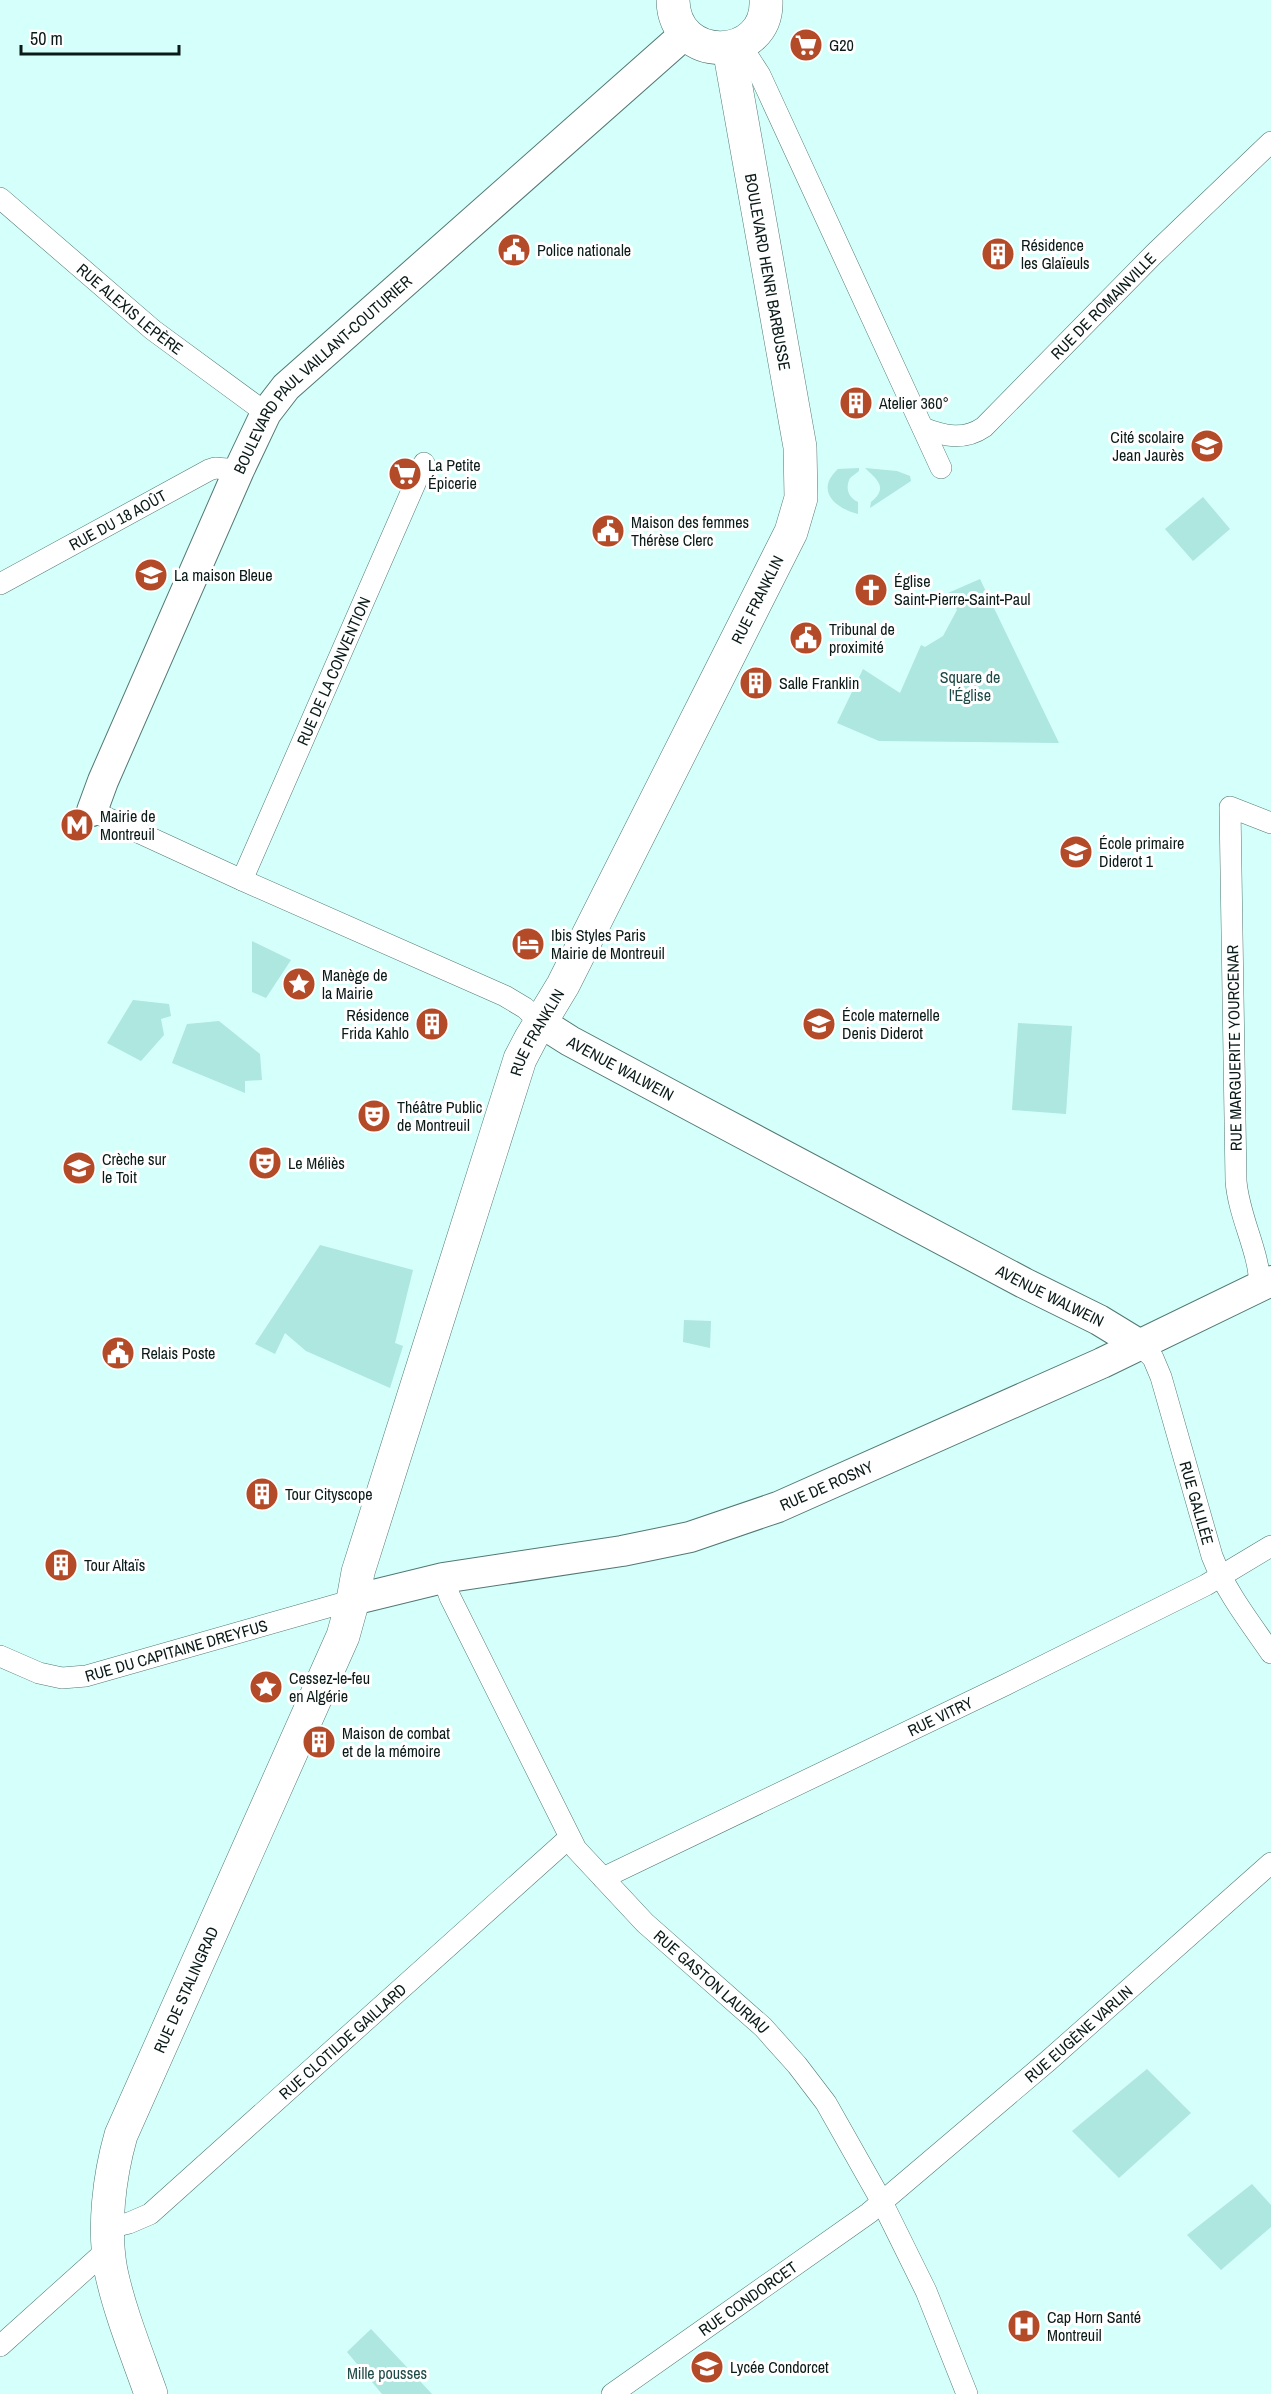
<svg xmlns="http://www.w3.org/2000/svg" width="1271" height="2394" font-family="'Archivo Narrow',sans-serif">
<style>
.green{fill:#aee6e0}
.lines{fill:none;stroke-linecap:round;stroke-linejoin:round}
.street-casing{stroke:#527874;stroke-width:22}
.secondary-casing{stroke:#527874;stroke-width:32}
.primary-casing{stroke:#527874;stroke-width:34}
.street{stroke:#fff;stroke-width:21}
.secondary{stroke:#fff;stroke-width:30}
.primary{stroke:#fff;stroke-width:33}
.labels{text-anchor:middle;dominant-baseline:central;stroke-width:6;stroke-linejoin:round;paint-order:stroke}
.poi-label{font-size:16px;fill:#0a1a18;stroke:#fff;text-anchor:start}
.street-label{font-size:16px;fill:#0a1a18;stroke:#fff}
.park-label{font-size:16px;fill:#1d4a46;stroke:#fff}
</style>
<rect width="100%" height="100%" fill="#d5fffa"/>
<!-- green -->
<g class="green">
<path d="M 859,468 L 859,471 L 850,478 C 845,488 848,497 858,502 L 858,514 C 834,508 815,490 838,469 Z"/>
<path d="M 865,468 L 897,471 L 910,476 L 911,481 L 870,508 L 871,502 C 890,487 875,478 865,468 Z"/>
<path d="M 1203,497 L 1230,529 L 1193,561 L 1165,529 Z"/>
<path d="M 980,579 L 1059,743 L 879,741 L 837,723 L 863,669 L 900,693 L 921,645 L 925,647 L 943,636 L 957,610 L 948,593 Z"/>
<path d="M 252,941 L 291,960 L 266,998 L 252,992 Z"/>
<path d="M 133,1000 L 169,1004 L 171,1016 L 161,1019 L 164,1035 L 141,1061 L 107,1043 Z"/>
<path d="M 219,1021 L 260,1054 L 262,1080 L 245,1081 L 245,1093 L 172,1063 L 187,1024 Z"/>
<path d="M 1018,1023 L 1072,1026 L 1066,1114 L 1012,1110 Z"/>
<path d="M 320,1245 L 413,1270 L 395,1343 L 403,1346 L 390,1388 L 306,1351 L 285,1333 L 275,1354 L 255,1344 Z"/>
<path d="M 684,1320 L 711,1321 L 710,1348 L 683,1342 Z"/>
<path d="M 1147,2069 L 1191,2113 L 1119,2178 L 1072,2131 Z"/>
<path d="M 1252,2184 L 1271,2205 L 1271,2227 L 1221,2270 L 1187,2235 Z"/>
<path d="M 371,2329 L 432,2394 L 382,2394 L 347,2352 Z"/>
</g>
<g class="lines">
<!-- street casing -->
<g class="street-casing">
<g id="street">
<path d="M 740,44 L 760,75 L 941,468"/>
<path id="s1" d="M 0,198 L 153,330 L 266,413"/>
<path id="s2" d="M 923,428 C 944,436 964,441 984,427 L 1154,254 L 1271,142"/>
<path id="s3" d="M 0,584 L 209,470 L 215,468 L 239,470"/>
<path d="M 92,811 L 242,880 L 505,996 L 525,1008 L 540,1022"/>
<path id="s4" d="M 242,880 L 424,463"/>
<path d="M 1260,1286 C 1259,1250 1239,1218 1236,1181 L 1230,807 L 1271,823"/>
<path id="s5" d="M 1140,1345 L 1153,1358 L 1161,1377 L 1212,1556 C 1226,1592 1249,1621 1271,1653"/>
<path id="s6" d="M 443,1578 L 450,1597 L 576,1849 L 645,1923 L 763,2027 L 797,2065 L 826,2103 L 882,2202 L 926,2291 L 967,2394"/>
<path id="s7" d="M 0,1656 L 39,1673 L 62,1678 L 86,1676 L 353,1600"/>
<path id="s8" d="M 603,1878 L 1005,1685 L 1206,1585 L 1271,1546"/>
<path id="s9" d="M 108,2228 L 129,2223 L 150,2214 L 569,1838"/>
<path d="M 0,2346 L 108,2249"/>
<path id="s10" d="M 612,2394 L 869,2213 L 1048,2061 L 1271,1863"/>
</g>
</g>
<!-- secondary casing -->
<g class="secondary-casing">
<g id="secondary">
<path id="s11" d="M 92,811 L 103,781 L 239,470 L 266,413 L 286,387 L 685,34"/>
<path id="s12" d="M 540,1022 L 570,1041 L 695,1108 L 1024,1283 L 1099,1320 L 1140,1345"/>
<path id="s13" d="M 353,1600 L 443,1578 L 622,1551 L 690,1537 L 778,1507 L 1102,1363 L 1271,1281"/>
</g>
</g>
<!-- primary casing -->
<g class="primary-casing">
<g id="primary">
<path d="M 673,0 C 674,65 769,62 766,0"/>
<path id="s14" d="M 151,2394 C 137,2354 120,2313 111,2271 C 103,2228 109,2177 121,2135 L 343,1636 L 353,1600 L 358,1572 L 520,1059 L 531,1038 L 563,985 L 791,532 L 801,498 L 800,447 L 729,48"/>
</g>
</g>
<!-- street -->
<use href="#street" class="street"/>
<!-- secondary -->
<use href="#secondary" class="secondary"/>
<!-- primary -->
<use href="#primary" class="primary"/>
</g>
<!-- icons -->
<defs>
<g id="supermarket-disc" transform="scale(1.725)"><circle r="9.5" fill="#b34b29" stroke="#fff"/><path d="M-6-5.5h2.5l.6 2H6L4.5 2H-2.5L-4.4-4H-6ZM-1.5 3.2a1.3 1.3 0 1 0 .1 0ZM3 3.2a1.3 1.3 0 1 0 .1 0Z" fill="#fff"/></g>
<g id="civic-disc" transform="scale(1.725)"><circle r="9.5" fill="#b34b29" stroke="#fff"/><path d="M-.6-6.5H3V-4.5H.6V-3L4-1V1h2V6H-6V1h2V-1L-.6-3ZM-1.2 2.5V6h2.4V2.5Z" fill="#fff"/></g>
<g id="building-disc" transform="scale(1.725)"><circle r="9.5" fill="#b34b29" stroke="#fff"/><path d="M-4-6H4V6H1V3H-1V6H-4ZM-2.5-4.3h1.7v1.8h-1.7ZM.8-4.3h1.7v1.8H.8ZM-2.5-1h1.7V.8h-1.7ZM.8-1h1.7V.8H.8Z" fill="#fff"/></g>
<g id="school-disc" transform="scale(1.725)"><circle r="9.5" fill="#b34b29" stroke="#fff"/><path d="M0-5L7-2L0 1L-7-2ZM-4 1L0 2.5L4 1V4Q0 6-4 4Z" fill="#fff"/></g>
<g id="church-disc" transform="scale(1.725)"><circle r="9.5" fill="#b34b29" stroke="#fff"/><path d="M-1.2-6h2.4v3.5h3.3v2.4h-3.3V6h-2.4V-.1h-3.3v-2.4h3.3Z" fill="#fff"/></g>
<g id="metro-disc" transform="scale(1.725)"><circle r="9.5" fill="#b34b29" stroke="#fff"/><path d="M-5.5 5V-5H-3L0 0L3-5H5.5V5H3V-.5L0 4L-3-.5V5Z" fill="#fff"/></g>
<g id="hotel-disc" transform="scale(1.725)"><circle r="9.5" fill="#b34b29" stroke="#fff"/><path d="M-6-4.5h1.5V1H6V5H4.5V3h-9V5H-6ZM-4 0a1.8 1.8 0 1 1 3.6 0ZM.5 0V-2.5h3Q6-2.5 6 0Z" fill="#fff"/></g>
<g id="sight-disc" transform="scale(1.725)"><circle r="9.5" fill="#b34b29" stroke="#fff"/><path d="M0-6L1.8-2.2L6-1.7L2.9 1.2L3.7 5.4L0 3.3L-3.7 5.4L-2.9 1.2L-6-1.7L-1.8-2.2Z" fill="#fff"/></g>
<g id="theatre-disc" transform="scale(1.725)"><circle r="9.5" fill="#b34b29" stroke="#fff"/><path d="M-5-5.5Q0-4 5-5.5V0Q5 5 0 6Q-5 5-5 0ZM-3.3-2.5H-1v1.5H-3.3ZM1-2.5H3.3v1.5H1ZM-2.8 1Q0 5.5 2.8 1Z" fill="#fff"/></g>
<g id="hospital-disc" transform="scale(1.725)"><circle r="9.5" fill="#b34b29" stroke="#fff"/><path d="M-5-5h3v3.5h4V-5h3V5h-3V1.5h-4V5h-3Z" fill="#fff"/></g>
</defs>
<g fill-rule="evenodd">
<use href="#supermarket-disc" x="806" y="45"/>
<use href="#civic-disc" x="514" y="250"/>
<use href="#building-disc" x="998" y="254"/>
<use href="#building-disc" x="856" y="403"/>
<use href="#school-disc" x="1207" y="446"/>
<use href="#supermarket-disc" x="405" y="474"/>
<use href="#civic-disc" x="608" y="531"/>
<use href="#school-disc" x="151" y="575"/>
<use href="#church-disc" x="871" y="590"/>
<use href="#civic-disc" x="806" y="638"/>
<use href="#building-disc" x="756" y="683"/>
<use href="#metro-disc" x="77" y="825"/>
<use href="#school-disc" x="1076" y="852"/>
<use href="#hotel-disc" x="528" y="944"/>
<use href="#sight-disc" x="299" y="984"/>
<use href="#building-disc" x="432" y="1024"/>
<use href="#school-disc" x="819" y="1024"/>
<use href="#theatre-disc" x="374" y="1116"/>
<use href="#theatre-disc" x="265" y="1163"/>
<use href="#school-disc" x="79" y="1168"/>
<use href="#civic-disc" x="118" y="1353"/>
<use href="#building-disc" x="262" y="1494"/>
<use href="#building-disc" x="61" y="1565"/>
<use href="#sight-disc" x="266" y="1687"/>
<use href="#building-disc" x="319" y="1742"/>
<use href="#hospital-disc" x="1024" y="2326"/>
<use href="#school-disc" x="707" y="2367"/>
</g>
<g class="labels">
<!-- poi labels -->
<g class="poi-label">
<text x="829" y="45">G20</text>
<text x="1021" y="245">Résidence<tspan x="1021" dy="18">les Glaïeuls</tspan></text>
<text x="537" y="250">Police nationale</text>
<text x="879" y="403">Atelier 360°</text>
<text x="1184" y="437" text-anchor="end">Cité scolaire<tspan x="1184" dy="18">Jean Jaurès</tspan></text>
<text x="428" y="465">La Petite<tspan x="428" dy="18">Épicerie</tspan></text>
<text x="631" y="522">Maison des femmes<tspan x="631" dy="18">Thérèse Clerc</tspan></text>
<text x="174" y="575">La maison Bleue</text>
<text x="894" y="581">Église<tspan x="894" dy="18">Saint-Pierre-Saint-Paul</tspan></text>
<text x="829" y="629">Tribunal de<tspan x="829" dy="18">proximité</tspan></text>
<text x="779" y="683">Salle Franklin</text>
<text x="100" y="816">Mairie de<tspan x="100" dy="18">Montreuil</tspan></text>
<text x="1099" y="843">École primaire<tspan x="1099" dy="18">Diderot 1</tspan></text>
<text x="551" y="935">Ibis Styles Paris<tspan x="551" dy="18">Mairie de Montreuil</tspan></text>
<text x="322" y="975">Manège de<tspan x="322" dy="18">la Mairie</tspan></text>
<text x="409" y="1015" text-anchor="end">Résidence<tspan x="409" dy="18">Frida Kahlo</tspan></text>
<text x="842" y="1015">École maternelle<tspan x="842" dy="18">Denis Diderot</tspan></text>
<text x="397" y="1107">Théâtre Public<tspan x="397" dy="18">de Montreuil</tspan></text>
<text x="102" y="1159">Crèche sur<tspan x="102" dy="18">le Toit</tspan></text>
<text x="288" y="1163">Le Méliès</text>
<text x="141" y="1353">Relais Poste</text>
<text x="285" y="1494">Tour Cityscope</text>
<text x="84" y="1565">Tour Altaïs</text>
<text x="289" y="1678">Cessez-le-feu<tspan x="289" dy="18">en Algérie</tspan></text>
<text x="342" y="1733">Maison de combat<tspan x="342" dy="18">et de la mémoire</tspan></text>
<text x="1047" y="2317">Cap Horn Santé<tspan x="1047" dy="18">Montreuil</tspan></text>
<text x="730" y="2367">Lycée Condorcet</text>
</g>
<!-- street labels -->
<g class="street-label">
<text transform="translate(768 272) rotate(80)">BOULEVARD HENRI BARBUSSE</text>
<text stroke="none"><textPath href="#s2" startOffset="234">RUE DE ROMAINVILLE</textPath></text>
<text stroke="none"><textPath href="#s1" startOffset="171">RUE ALEXIS LEPÈRE</textPath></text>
<text stroke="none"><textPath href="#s11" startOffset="500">BOULEVARD PAUL VAILLANT-COUTURIER</textPath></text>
<text stroke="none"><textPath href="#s3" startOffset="134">RUE DU 18 AOÛT</textPath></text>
<text stroke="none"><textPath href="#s14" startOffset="1934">RUE FRANKLIN</textPath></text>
<text stroke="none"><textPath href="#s4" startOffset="228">RUE DE LA CONVENTION</textPath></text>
<text stroke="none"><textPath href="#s14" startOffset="1448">RUE FRANKLIN</textPath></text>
<text transform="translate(1234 1048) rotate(-91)">RUE MARGUERITE YOURCENAR</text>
<text stroke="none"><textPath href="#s12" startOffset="93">AVENUE WALWEIN</textPath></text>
<text stroke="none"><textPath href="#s12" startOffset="579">AVENUE WALWEIN</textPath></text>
<text stroke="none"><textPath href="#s13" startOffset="489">RUE DE ROSNY</textPath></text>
<text stroke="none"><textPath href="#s5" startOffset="170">RUE GALILÉE</textPath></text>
<text stroke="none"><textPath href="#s7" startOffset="184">RUE DU CAPITAINE DREYFUS</textPath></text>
<text stroke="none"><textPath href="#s8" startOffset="374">RUE VITRY</textPath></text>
<text stroke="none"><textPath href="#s6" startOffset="492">RUE GASTON LAURIAU</textPath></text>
<text stroke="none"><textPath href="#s14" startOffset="426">RUE DE STALINGRAD</textPath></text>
<text stroke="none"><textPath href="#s10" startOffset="590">RUE EUGÈNE VARLIN</textPath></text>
<text stroke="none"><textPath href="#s9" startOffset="303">RUE CLOTILDE GAILLARD</textPath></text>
<text stroke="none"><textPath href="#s10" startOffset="166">RUE CONDORCET</textPath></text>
</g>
<!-- park labels -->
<g class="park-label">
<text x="970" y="677">Square de<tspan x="970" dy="18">l'Église</tspan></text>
<text x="387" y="2373">Mille pousses</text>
</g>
</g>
<!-- scale -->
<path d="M21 45v9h158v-9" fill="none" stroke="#0a1a18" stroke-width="3"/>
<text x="30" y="45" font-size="18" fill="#0a1a18" stroke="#ffffff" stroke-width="4.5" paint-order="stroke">50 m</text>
</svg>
